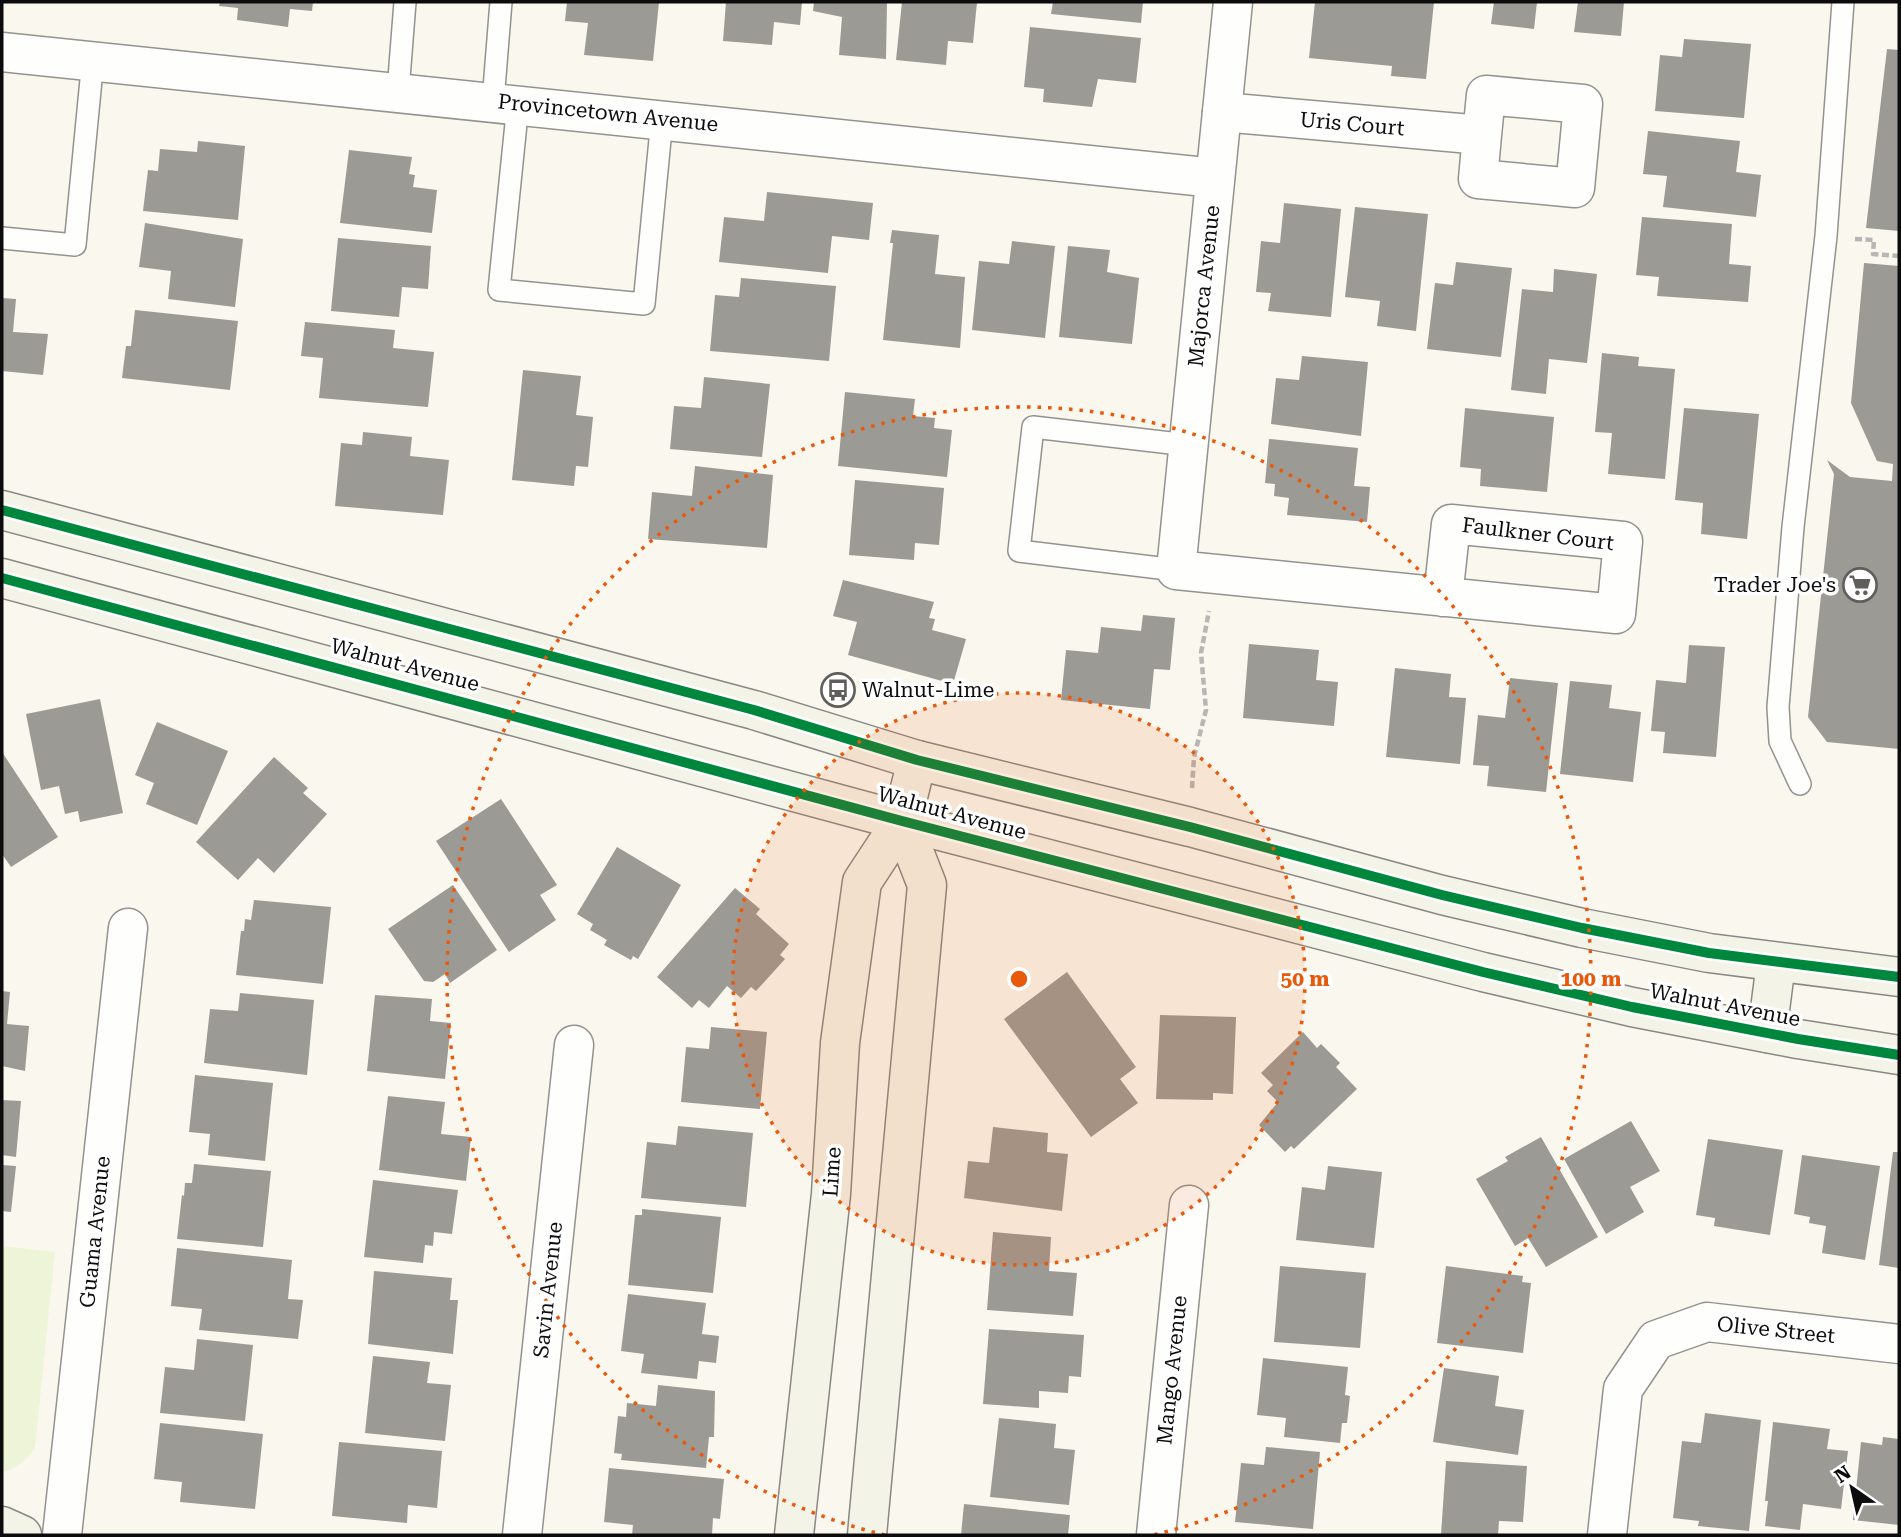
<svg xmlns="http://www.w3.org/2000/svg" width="1901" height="1537" font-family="'Roboto Serif',serif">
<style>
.pitch{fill:#eef4d7}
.building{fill:#9c9a95}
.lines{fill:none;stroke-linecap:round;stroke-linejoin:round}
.lane-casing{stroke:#93928e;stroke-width:24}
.street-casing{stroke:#93928e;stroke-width:41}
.secondary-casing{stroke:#8a8885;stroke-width:41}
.path{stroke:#b7b6b5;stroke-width:4.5;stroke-dasharray:7 3.5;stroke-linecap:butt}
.lane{stroke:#fefefd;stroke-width:21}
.street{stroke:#fefefd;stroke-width:38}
.secondary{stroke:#f4f3e8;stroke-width:38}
.cycleway-casing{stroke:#fff;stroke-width:15}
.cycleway{stroke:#00873e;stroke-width:10}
.ring{fill:none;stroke:#e8590c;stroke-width:3.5;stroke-dasharray:3.5 7}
.labels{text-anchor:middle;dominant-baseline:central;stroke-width:7;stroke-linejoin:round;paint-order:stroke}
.street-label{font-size:21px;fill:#0c0c0c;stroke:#fff}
.poi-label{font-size:21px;fill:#0c0c0c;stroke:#fff;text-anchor:end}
.centre{fill:#e8590c;stroke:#fff;stroke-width:3.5}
.ring-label{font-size:21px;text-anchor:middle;font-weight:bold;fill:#e8590c;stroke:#fff;stroke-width:7;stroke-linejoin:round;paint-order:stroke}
</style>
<rect width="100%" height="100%" fill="#faf7ef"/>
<!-- pitch -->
<path class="pitch" d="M 2,1246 L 55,1252 L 35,1448 C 26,1460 17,1469 2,1472 Z"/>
<!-- building -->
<g class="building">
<path d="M 220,2 L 313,2 L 312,11 L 290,9 L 288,27 L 237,20 L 238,8 L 219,6 Z"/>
<path d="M 567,2 L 659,2 L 653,61 L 584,55 L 588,23 L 565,21 Z"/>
<path d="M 726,2 L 802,2 L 800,25 L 774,22 L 772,45 L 723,41 Z"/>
<path d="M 814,2 L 887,2 L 886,59 L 839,55 L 842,17 L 813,11 Z"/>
<path d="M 902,2 L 977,2 L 973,43 L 948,41 L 946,65 L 896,60 Z"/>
<path d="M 1053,2 L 1143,2 L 1141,23 L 1051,14 Z"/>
<path d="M 1315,2 L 1434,2 L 1426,79 L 1391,76 L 1392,66 L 1309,58 Z"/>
<path d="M 1494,2 L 1537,2 L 1534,29 L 1491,24 Z"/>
<path d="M 1578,2 L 1624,2 L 1621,36 L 1574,32 Z"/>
<path d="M 1030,27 L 1141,38 L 1136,83 L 1098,79 L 1092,107 L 1043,102 L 1044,89 L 1024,87 Z"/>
<path d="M 1684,39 L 1751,44 L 1744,118 L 1655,111 L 1660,55 L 1682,57 Z"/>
<path d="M 1887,49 L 1899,50 L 1899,231 L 1866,228 Z"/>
<path d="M 1648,131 L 1740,141 L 1736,172 L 1761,175 L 1756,217 L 1663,207 L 1667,176 L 1643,174 Z"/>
<path d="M 198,141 L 245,146 L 238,220 L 143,211 L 148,170 L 158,171 L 160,149 L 197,152 Z"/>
<path d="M 349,150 L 412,157 L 409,174 L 415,175 L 413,187 L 437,190 L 432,233 L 340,223 Z"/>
<path d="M 767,192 L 873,203 L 869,240 L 832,236 L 828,273 L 719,262 L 724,217 L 764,221 Z"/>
<path d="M 1284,203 L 1341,209 L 1331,317 L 1268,311 L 1271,293 L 1256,292 L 1261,241 L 1280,243 Z"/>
<path d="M 1355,207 L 1428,214 L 1416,331 L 1377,326 L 1380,301 L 1345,297 Z"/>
<path d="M 1642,217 L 1732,224 L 1729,264 L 1751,266 L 1748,302 L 1657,296 L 1659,277 L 1636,275 Z"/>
<path d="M 145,223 L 243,239 L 235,307 L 168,299 L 171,271 L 139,267 Z"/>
<path d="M 892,230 L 939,235 L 935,274 L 965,277 L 960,348 L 883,340 L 893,243 L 890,243 Z"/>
<path d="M 338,238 L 431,246 L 428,289 L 402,287 L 399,317 L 331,311 Z"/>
<path d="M 1012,241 L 1055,246 L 1045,338 L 972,330 L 979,261 L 1009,264 Z"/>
<path d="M 1068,246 L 1110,250 L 1107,272 L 1139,278 L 1132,344 L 1059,337 Z"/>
<path d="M 1456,262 L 1512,268 L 1501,357 L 1427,349 L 1435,283 L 1453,285 Z"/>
<path d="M 1864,263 L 1899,266 L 1899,749 L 1827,742 L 1808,717 L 1834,474 L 1827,460 L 1850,477 L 1892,481 L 1893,464 L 1877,461 L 1851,403 Z"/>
<path d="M 1554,269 L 1597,274 L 1587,363 L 1549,359 L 1546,394 L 1511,390 L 1522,289 L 1553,292 Z"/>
<path d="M 741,278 L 836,286 L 829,361 L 710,351 L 715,295 L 739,297 Z"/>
<path d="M 2,298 L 16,299 L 13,332 L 48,334 L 43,375 L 2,371 Z"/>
<path d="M 135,310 L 238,321 L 230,390 L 122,378 L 126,346 L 131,346 Z"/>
<path d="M 305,322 L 395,330 L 393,348 L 434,352 L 428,407 L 319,398 L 323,358 L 301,356 Z"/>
<path d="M 1602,353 L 1639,357 L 1638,366 L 1675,369 L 1665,479 L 1608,474 L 1612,433 L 1595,432 Z"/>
<path d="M 1302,356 L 1368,362 L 1361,436 L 1271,424 L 1276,378 L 1299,380 Z"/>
<path d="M 523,370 L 581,376 L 576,415 L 593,417 L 588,467 L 576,466 L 574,486 L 512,480 Z"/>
<path d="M 704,377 L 770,384 L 762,457 L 670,449 L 674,406 L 701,408 Z"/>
<path d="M 845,392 L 915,399 L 913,416 L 935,418 L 934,428 L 952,430 L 947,477 L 838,466 Z"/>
<path d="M 1465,408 L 1554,417 L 1547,492 L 1480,486 L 1481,469 L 1460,467 Z"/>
<path d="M 1684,408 L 1759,414 L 1747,539 L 1701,534 L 1703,503 L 1675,500 Z"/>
<path d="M 363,432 L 412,437 L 410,456 L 449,460 L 443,515 L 335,506 L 341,443 L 362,445 Z"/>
<path d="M 1269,439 L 1358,448 L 1354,486 L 1370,487 L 1367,522 L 1287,515 L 1289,498 L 1274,496 L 1275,484 L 1265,483 Z"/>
<path d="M 695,466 L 773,475 L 767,548 L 648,539 L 652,492 L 692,496 Z"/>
<path d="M 855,480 L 944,488 L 939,545 L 915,543 L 914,560 L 849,555 Z"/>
<path d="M 843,580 L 934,602 L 929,618 L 935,619 L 932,630 L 966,639 L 953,684 L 848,655 L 857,622 L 833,616 Z"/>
<path d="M 1143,615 L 1175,618 L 1170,670 L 1154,669 L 1150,709 L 1061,700 L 1066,650 L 1098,653 L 1101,627 L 1141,631 Z"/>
<path d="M 1249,644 L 1319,650 L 1316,680 L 1338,682 L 1334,726 L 1243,718 Z"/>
<path d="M 1689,645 L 1725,647 L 1716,757 L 1663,753 L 1665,732 L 1651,731 L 1656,680 L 1686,683 Z"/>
<path d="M 1395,668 L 1451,674 L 1449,697 L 1466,698 L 1460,764 L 1386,757 Z"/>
<path d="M 1510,678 L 1558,683 L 1546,792 L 1487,786 L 1489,766 L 1473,765 L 1478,715 L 1505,718 Z"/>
<path d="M 1570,681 L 1612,685 L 1609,708 L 1641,712 L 1633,782 L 1560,774 Z"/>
<path d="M 100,699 L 123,813 L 80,822 L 78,811 L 65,814 L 59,786 L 41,790 L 26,714 Z"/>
<path d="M 157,722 L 228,751 L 197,825 L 146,804 L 154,783 L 135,775 Z"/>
<path d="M 2,752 L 58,837 L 11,867 L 2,854 Z"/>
<path d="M 274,757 L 308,788 L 303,793 L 327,814 L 274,873 L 258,858 L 238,880 L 196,842 Z"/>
<path d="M 501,799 L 557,885 L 540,895 L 556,920 L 509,952 L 436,841 Z"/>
<path d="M 617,847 L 681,885 L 638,959 L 633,956 L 631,960 L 604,945 L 607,940 L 590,930 L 593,924 L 577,914 Z"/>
<path d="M 453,885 L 497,950 L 450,983 L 445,974 L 433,982 L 424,981 L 388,929 Z"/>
<path d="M 735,888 L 760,909 L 756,914 L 789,944 L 780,955 L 785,959 L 756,991 L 751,987 L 741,998 L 727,986 L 709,1008 L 699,1000 L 692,1008 L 657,977 Z"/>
<path d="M 254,900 L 331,907 L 323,984 L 236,975 L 241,931 L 244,931 L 245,919 L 251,920 Z"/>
<path d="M 1067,972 L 1136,1067 L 1120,1079 L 1138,1103 L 1091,1137 L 1004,1019 Z"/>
<path d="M 2,991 L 10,992 L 7,1024 L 29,1026 L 25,1071 L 2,1066 Z"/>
<path d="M 240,993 L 314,1000 L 307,1075 L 204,1063 L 210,1009 L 238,1011 Z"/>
<path d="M 375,995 L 432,999 L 430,1021 L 451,1023 L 445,1079 L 367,1071 Z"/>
<path d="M 1160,1015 L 1236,1017 L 1233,1094 L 1213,1093 L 1213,1100 L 1156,1099 Z"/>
<path d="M 711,1027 L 767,1032 L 760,1109 L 681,1102 L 686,1047 L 709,1049 Z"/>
<path d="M 1303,1032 L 1317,1048 L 1321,1044 L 1340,1063 L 1336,1067 L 1357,1089 L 1294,1149 L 1291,1146 L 1285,1152 L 1259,1125 L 1278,1102 L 1267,1091 L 1273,1085 L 1261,1073 Z"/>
<path d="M 195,1075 L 273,1083 L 265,1161 L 208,1155 L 210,1134 L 189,1132 Z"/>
<path d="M 388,1096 L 445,1102 L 441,1134 L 471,1137 L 466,1181 L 379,1170 Z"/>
<path d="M 2,1100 L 21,1101 L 16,1157 L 2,1155 Z"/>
<path d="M 1631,1121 L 1660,1171 L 1630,1187 L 1644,1212 L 1606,1234 L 1564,1159 Z"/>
<path d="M 678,1126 L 753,1133 L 746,1207 L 641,1198 L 647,1142 L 676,1145 Z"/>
<path d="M 993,1127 L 1048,1133 L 1047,1152 L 1068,1154 L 1062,1211 L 964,1198 L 968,1161 L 989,1163 Z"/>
<path d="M 1541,1137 L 1598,1237 L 1546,1267 L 1528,1238 L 1515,1246 L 1476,1179 L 1508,1161 L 1505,1157 Z"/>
<path d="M 1708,1139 L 1783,1150 L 1770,1235 L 1714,1226 L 1715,1218 L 1696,1215 Z"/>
<path d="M 1893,1152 L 1899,1152 L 1899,1268 L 1879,1265 Z"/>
<path d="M 1802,1155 L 1880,1166 L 1865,1260 L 1822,1253 L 1826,1226 L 1809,1223 L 1810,1217 L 1794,1214 Z"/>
<path d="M 194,1164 L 271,1171 L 263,1247 L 177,1239 L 182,1195 L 184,1196 L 185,1183 L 192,1183 Z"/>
<path d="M 2,1165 L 16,1166 L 11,1212 L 2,1211 Z"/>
<path d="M 1328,1166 L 1382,1172 L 1374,1248 L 1296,1240 L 1302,1187 L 1325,1190 Z"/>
<path d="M 373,1180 L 458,1190 L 452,1234 L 434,1232 L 433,1246 L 425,1245 L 423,1263 L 364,1257 Z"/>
<path d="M 642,1209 L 721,1217 L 713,1293 L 628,1285 L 635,1215 L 642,1215 Z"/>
<path d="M 993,1232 L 1051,1237 L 1049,1271 L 1077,1273 L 1073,1316 L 987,1310 Z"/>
<path d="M 177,1248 L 292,1260 L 288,1299 L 303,1300 L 298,1339 L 199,1330 L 202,1309 L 171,1306 Z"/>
<path d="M 1280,1266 L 1366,1273 L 1360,1348 L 1274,1342 Z"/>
<path d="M 1446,1266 L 1523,1276 L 1522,1282 L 1531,1283 L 1523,1353 L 1437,1343 Z"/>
<path d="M 374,1271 L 452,1278 L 450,1300 L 458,1300 L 453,1354 L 368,1344 Z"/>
<path d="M 628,1294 L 706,1303 L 702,1334 L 719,1336 L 716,1363 L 699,1361 L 697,1379 L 641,1373 L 644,1354 L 621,1351 Z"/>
<path d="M 989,1329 L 1084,1335 L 1081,1377 L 1069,1376 L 1068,1393 L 1039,1391 L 1039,1408 L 983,1404 Z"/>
<path d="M 197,1339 L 253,1345 L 245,1421 L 160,1413 L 165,1367 L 194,1370 Z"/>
<path d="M 373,1356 L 430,1362 L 427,1383 L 451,1385 L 445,1441 L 365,1433 Z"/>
<path d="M 1263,1358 L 1348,1367 L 1345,1395 L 1350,1396 L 1347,1423 L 1342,1423 L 1340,1443 L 1284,1437 L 1286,1418 L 1257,1415 Z"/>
<path d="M 1444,1368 L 1499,1376 L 1495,1406 L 1524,1410 L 1518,1455 L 1433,1442 Z"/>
<path d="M 658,1385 L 715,1391 L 714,1437 L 709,1437 L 706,1468 L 621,1460 L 622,1454 L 614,1453 L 618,1416 L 626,1417 L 627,1403 L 656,1406 Z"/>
<path d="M 1705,1413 L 1761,1420 L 1749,1531 L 1698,1526 L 1699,1521 L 1673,1518 L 1682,1441 L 1701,1443 Z"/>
<path d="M 999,1418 L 1056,1424 L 1054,1448 L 1075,1450 L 1069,1505 L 990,1497 Z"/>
<path d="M 1773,1422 L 1830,1429 L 1827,1449 L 1848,1451 L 1841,1509 L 1803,1504 L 1800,1530 L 1765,1526 L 1768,1501 L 1765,1501 Z"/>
<path d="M 160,1423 L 263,1434 L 255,1509 L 180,1502 L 182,1482 L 154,1479 Z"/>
<path d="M 1883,1437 L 1899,1439 L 1899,1525 L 1853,1520 L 1861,1442 L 1882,1445 Z"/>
<path d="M 339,1442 L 442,1451 L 437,1508 L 408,1505 L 407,1523 L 332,1516 Z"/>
<path d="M 1266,1447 L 1320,1452 L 1313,1529 L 1235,1522 L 1241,1463 L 1264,1465 Z"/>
<path d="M 1446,1461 L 1527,1466 L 1523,1522 L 1499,1521 L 1498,1535 L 1441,1535 Z"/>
<path d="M 609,1468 L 724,1479 L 720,1519 L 713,1518 L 712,1535 L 632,1535 L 633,1525 L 604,1522 Z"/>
<path d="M 964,1504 L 1070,1515 L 1068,1535 L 961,1535 Z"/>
</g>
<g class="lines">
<!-- lane casing -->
<g class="lane-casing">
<g id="lane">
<path d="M 398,91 L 405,2"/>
<path d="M 493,101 L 501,2"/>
<path d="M 518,104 L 499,290 L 644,304 L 662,119"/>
<path d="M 2,238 L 75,245 L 93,59"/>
<path d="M 1176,570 L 1019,551 L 1033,427 L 1188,445"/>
<path d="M 1800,784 L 1780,741 L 1778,707 L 1793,527 L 1826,236 L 1843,2"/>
</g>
</g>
<!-- street casing -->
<g class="street-casing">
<g id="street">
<path d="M 1233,2 L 1176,570 L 1616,614 L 1623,541 L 1451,524 L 1443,597"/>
<path d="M 2,52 L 1215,178"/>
<path d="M 1222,112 L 1482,135 L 1478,179 L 1575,188 L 1583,104 L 1486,95 L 1482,135"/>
<path d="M 62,1535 L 128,928"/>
<path d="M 522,1535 L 574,1045"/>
<path d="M 1156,1535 L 1189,1205"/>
<path d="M 1607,1535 L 1623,1389 L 1656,1340 L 1707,1322 L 1899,1344"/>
</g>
</g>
<!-- secondary casing -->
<g class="secondary-casing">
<g id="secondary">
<path d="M 2,510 L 754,710 L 917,760 L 1190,827 L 1442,895 L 1582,928 L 1709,953 L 1899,977"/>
<path d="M 2,578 L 902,821 L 1483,972 L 1632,1007 L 1798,1039 L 1899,1055"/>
<path d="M 1767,1033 L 1776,963"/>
<path d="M 2,1526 L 22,1535"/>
<path d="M 794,1535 L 831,1194 L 840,1043 L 862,882 L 902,821 L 917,760"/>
<path d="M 867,1535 L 927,885 L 902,821"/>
</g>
</g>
<!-- path -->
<g class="path">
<path d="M 1855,239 L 1874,240 L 1873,254 L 1899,256"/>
<path d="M 1192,788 L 1194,757 L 1206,710 L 1201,653 L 1209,611"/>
</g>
<!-- lane -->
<use href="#lane" class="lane"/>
<!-- street -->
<use href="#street" class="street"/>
<!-- secondary -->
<use href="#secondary" class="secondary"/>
<!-- cycleway casing -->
<g class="cycleway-casing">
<g id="cycleway">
<path d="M 2,510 L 754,710 L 917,760 L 1190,827 L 1442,895 L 1582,928 L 1709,953 L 1899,977"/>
<path d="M 2,578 L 902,821 L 1483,972 L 1632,1007 L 1798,1039 L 1899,1055"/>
</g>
</g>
<!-- cycleway -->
<use href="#cycleway" class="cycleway"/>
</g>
<!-- distance rings -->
<circle cx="1019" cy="979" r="286" fill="#e8590c" fill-opacity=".12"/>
<g class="ring">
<circle cx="1019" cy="979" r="286"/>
<path d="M885 1535A572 572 0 1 1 1153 1535"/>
</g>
<!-- icons -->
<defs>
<g id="supermarket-ring" transform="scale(1.75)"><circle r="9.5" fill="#fff" stroke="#5f5e5b" stroke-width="1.5"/><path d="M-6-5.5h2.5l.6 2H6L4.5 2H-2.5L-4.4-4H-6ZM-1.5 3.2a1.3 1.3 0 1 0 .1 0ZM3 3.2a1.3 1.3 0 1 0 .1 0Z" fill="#5f5e5b"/></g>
<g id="bus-ring" transform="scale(1.75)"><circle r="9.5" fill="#fff" stroke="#5f5e5b" stroke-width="1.5"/><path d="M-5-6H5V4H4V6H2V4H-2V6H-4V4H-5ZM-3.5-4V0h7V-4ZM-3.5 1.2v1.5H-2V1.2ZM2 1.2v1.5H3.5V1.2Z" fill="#5f5e5b"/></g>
</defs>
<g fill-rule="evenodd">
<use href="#supermarket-ring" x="1860" y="585"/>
<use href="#bus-ring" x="838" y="690"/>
</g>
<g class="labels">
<!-- street labels -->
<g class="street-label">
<text transform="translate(608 113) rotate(6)">Provincetown Avenue</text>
<text transform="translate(1352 124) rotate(5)">Uris Court</text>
<text transform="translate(1204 286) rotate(-84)">Majorca Avenue</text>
<text transform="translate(1538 534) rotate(7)">Faulkner Court</text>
<text transform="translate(405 665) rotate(15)">Walnut Avenue</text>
<text transform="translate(952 813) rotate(15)">Walnut Avenue</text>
<text transform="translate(1725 1005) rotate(11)">Walnut Avenue</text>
<text transform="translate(832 1172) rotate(-86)">Lime</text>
<text transform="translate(95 1232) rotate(-84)">Guama Avenue</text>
<text transform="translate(548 1290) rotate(-84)">Savin Avenue</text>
<text transform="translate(1776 1330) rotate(6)">Olive Street</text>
<text transform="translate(1172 1370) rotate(-84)">Mango Avenue</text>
</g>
<!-- poi labels -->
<g class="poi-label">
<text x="1836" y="585">Trader Joe's</text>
<text x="862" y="690" text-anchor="start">Walnut-Lime</text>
</g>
</g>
<circle cx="1019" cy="979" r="10" class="centre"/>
<g class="ring-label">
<text x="1305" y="986">50 m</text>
<text x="1591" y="986">100 m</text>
</g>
<!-- border -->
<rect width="1901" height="1537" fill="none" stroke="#0c0c0c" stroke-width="7"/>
<!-- north arrow -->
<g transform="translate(1852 1488) rotate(326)" stroke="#ffffff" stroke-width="5" paint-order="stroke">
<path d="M0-5L12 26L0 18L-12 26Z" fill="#0c0c0c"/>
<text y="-10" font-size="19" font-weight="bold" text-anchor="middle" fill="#0c0c0c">N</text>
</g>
</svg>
